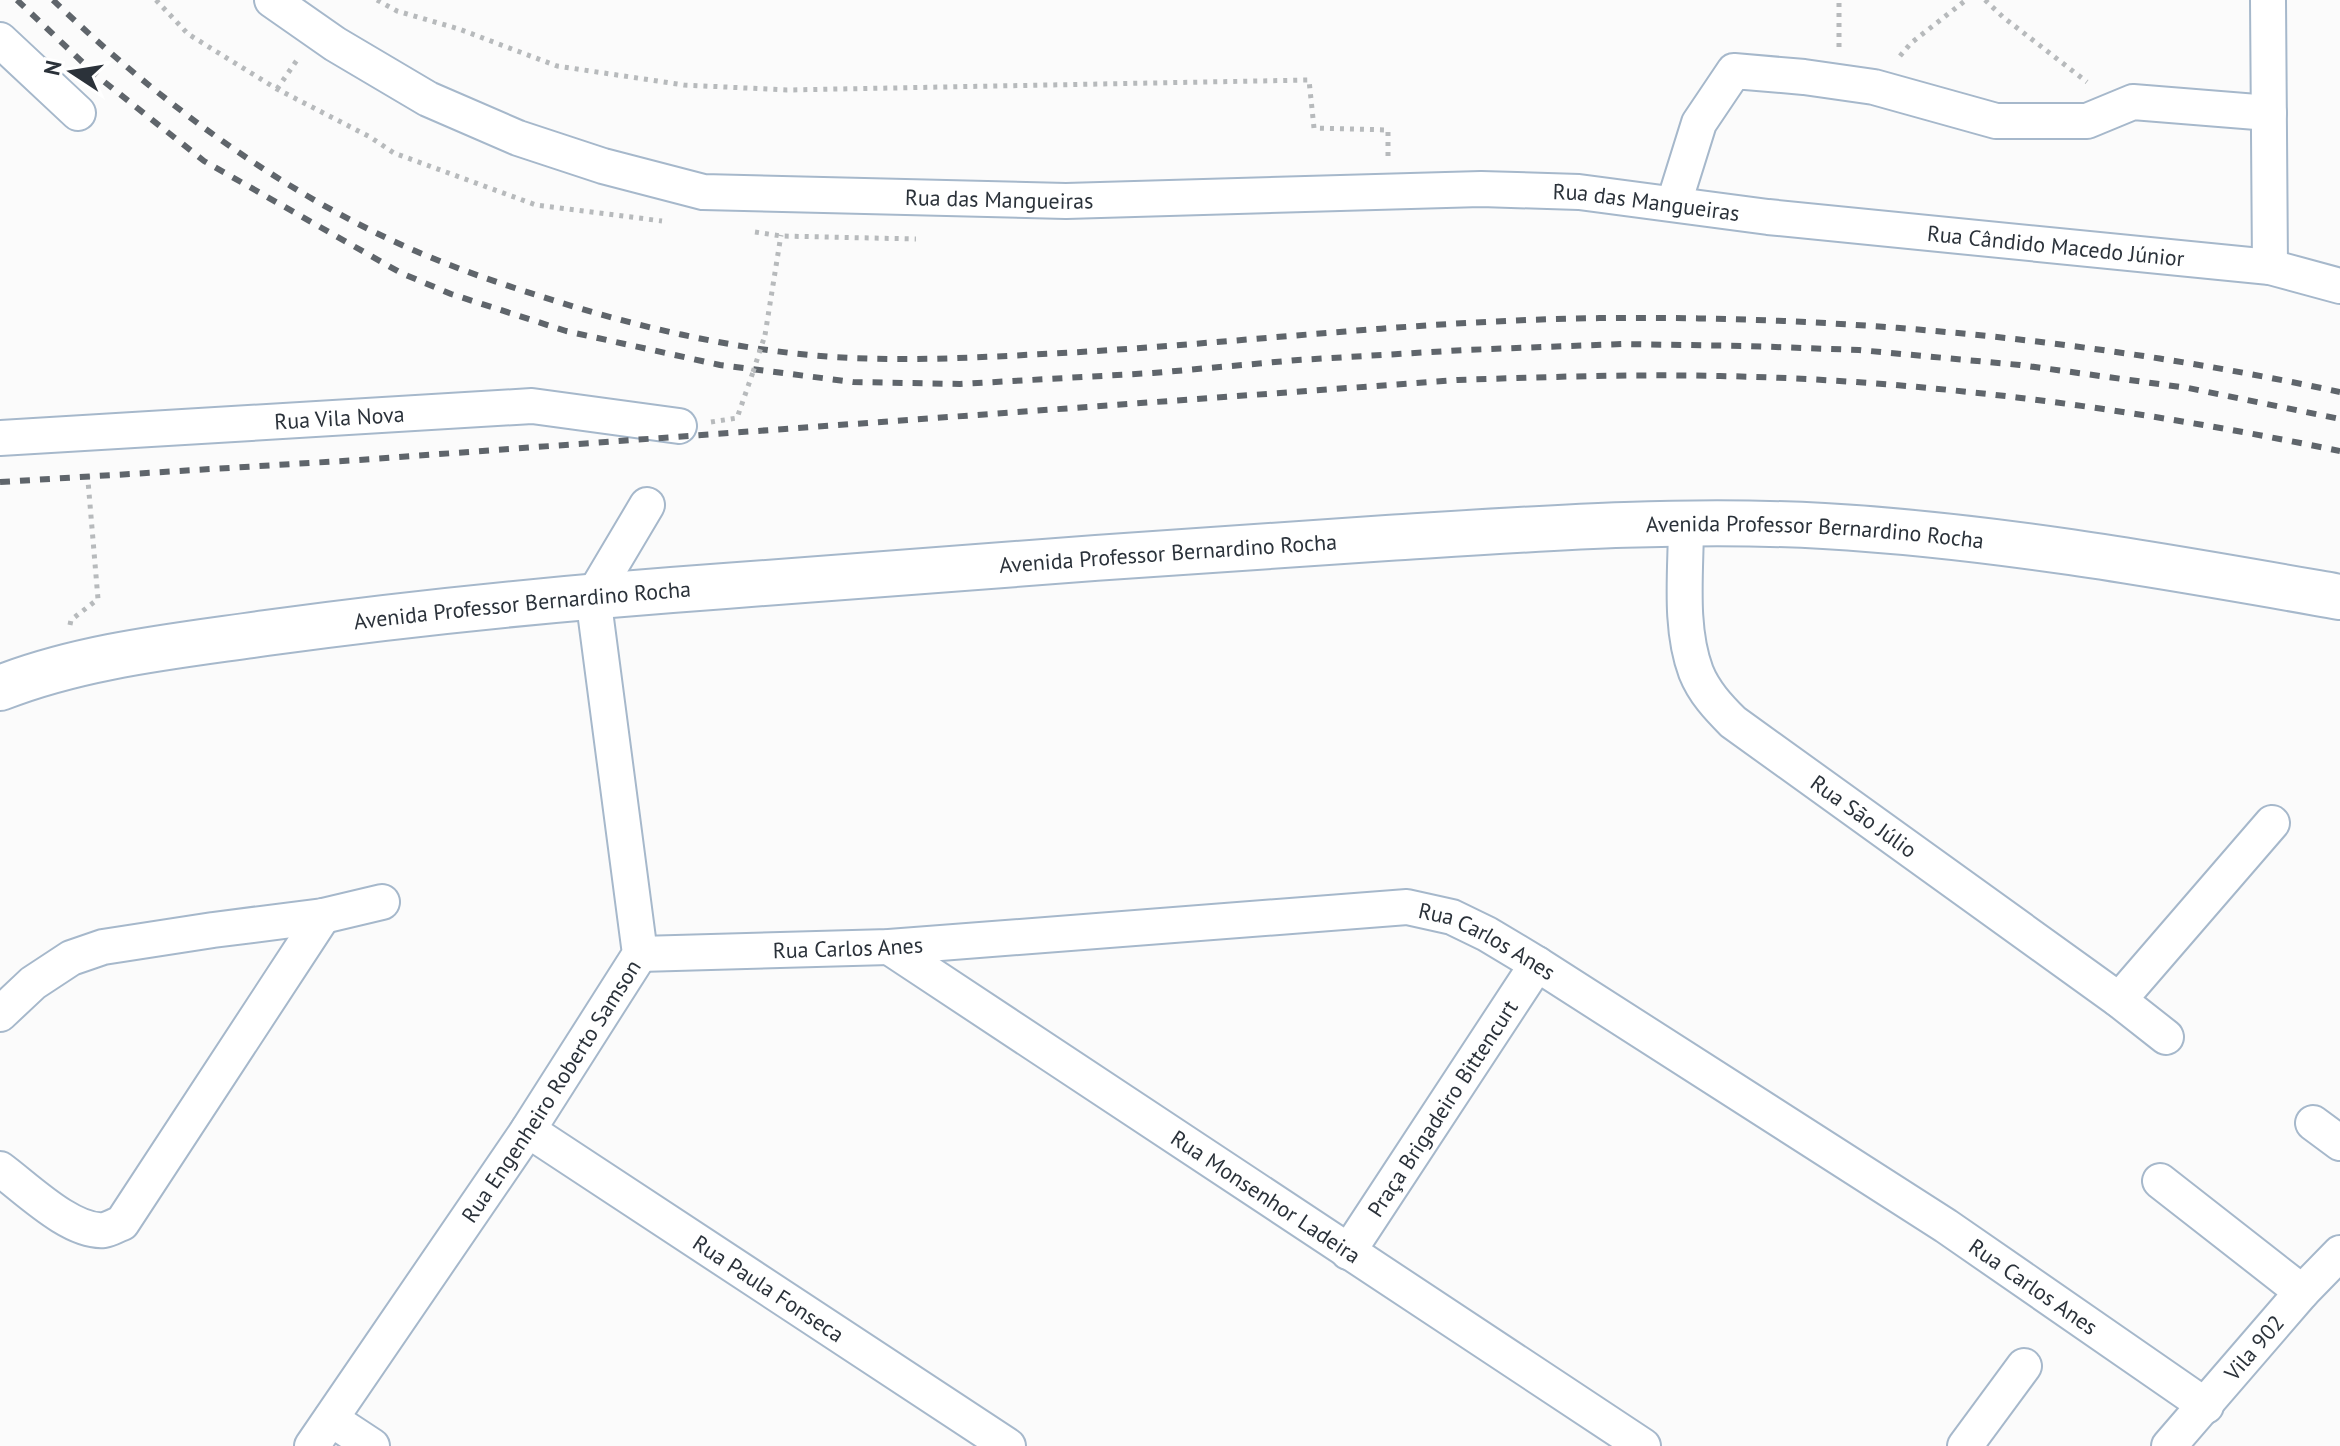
<svg xmlns="http://www.w3.org/2000/svg" width="2340" height="1446" font-family="'PT Sans',sans-serif">
<style>
.lines{fill:none;stroke-linecap:round;stroke-linejoin:round}
.minor-casing{stroke:#a6b8cb;stroke-width:38}
.secondary-casing{stroke:#a6b8cb;stroke-width:48}
.path{stroke:#b7babc;stroke-width:5;stroke-dasharray:4 6;stroke-linecap:butt}
.minor{stroke:#fff;stroke-width:34}
.secondary{stroke:#fff;stroke-width:44}
.rail{stroke:#5f656b;stroke-width:6;stroke-dasharray:10 10;stroke-linecap:butt}
.path-bridge{stroke:#b7babc;stroke-width:5;stroke-dasharray:4 6;stroke-linecap:butt}
.labels{text-anchor:middle;dominant-baseline:central;stroke-width:6;stroke-linejoin:round;paint-order:stroke}
.street-label{font-size:22px;fill:#2b323a;stroke:#fff}
</style>
<rect width="100%" height="100%" fill="#fbfbfb"/>
<g class="lines">
<!-- minor casing -->
<g class="minor-casing">
<g id="minor">
<path id="s1" d="M 272,0 L 335,44 L 428,99 L 518,138 L 603,166 L 703,192 L 1066,201 L 1481,189 L 1579,192 L 1768,217 L 2270,267 L 2340,286"/>
<path d="M 2268,0 L 2270,267"/>
<path d="M 0,40 L 78,113"/>
<path d="M 1674,203 L 1699,123 L 1734,71 L 1804,77 L 1874,87 L 1996,121 L 2087,121 L 2133,102 L 2269,113"/>
<path id="s2" d="M 0,438 L 532,406 L 679,426"/>
<path id="s3" d="M 1686,523 C 1686,571 1679,627 1696,672 C 1704,692 1718,707 1733,722 L 2119,1000 L 2166,1037"/>
<path id="s4" d="M 889,947 L 1643,1446"/>
<path id="s5" d="M 640,954 L 889,947 L 1407,907 L 1452,917 L 1487,934 L 1537,964 L 1946,1226 L 2206,1406"/>
<path d="M 2119,1000 L 2272,823"/>
<path d="M 0,1014 L 33,983 L 71,958 L 103,947 L 213,930 L 323,916 L 382,902"/>
<path d="M 2313,1123 L 2340,1143"/>
<path id="s6" d="M 528,1130 L 1008,1446"/>
<path d="M 0,1169 C 26,1188 71,1233 104,1230 C 110,1229 116,1225 122,1223 L 323,916"/>
<path d="M 2160,1181 L 2302,1292"/>
<path id="s7" d="M 1348,1252 L 1537,964"/>
<path d="M 331,1419 L 372,1446"/>
<path id="s8" d="M 312,1446 L 528,1130 L 640,954 L 593,596 L 647,505"/>
<path d="M 1965,1446 L 2024,1366"/>
<path id="s9" d="M 2169,1446 L 2302,1292 L 2340,1253"/>
</g>
</g>
<!-- secondary casing -->
<g class="secondary-casing">
<g id="secondary">
<path id="s10" d="M 0,688 C 84,655 177,646 266,633 C 419,612 572,597 725,586 C 946,569 1166,552 1387,538 C 1532,529 1678,518 1824,526 C 1998,536 2169,567 2340,597"/>
</g>
</g>
<!-- path -->
<g class="path">
<path d="M 156,0 L 188,34 L 277,89 L 370,137 L 394,153 L 536,205 L 662,221"/>
<path d="M 377,0 L 397,11 L 459,29 L 557,66 L 684,85 L 787,90 L 1309,80 L 1314,128 L 1388,130 L 1388,156"/>
<path d="M 1985,0 L 2003,17 L 2087,82"/>
<path d="M 1839,47 L 1839,0"/>
<path d="M 1900,56 L 1911,43 L 1966,0"/>
<path d="M 277,89 L 297,60"/>
<path d="M 755,232 L 781,236 L 916,239"/>
<path d="M 765,335 L 781,235"/>
<path d="M 711,422 L 737,418 L 753,372"/>
<path d="M 70,625 L 71,620 L 98,599 L 87,469"/>
</g>
<!-- minor -->
<use href="#minor" class="minor"/>
<!-- secondary -->
<use href="#secondary" class="secondary"/>
<!-- rail -->
<g class="rail">
<path d="M 17,0 L 97,76 L 204,161 L 401,273 L 451,294 L 566,331 L 720,365 L 853,382 L 960,384 L 1153,373 L 1298,360 L 1465,350 L 1622,344 L 1747,346 L 1859,350 L 2020,365 L 2188,388 L 2340,419"/>
<path d="M 53,0 C 166,109 303,209 450,265 C 491,281 533,294 575,307 C 659,332 747,351 834,357 C 910,362 986,357 1062,353 C 1245,343 1429,319 1613,318 C 1857,316 2102,341 2340,392"/>
<path d="M 0,482 L 358,460 L 1458,380 C 1545,377 1632,374 1720,376 C 1928,380 2136,409 2340,451"/>
</g>
<!-- path-bridge -->
<path class="path-bridge" d="M 753,372 L 765,335"/>
</g>
<g class="labels">
<!-- street labels -->
<g class="street-label">
<text stroke="none"><textPath href="#s1" startOffset="772">Rua das Mangueiras</textPath></text>
<text stroke="none"><textPath href="#s1" startOffset="1420">Rua das Mangueiras</textPath></text>
<text stroke="none"><textPath href="#s1" startOffset="1832">Rua Cândido Macedo Júnior</textPath></text>
<text stroke="none"><textPath href="#s2" startOffset="340">Rua Vila Nova</textPath></text>
<text stroke="none"><textPath href="#s10" startOffset="1826">Avenida Professor Bernardino Rocha</textPath></text>
<text stroke="none"><textPath href="#s10" startOffset="1178">Avenida Professor Bernardino Rocha</textPath></text>
<text stroke="none"><textPath href="#s10" startOffset="530">Avenida Professor Bernardino Rocha</textPath></text>
<text stroke="none"><textPath href="#s3" startOffset="374">Rua São Júlio</textPath></text>
<text stroke="none"><textPath href="#s5" startOffset="856">Rua Carlos Anes</textPath></text>
<text stroke="none"><textPath href="#s5" startOffset="208">Rua Carlos Anes</textPath></text>
<text stroke="none"><textPath href="#s8" startOffset="428">Rua Engenheiro Roberto Samson</textPath></text>
<text stroke="none"><textPath href="#s7" startOffset="172">Praça Brigadeiro Bittencurt</textPath></text>
<text stroke="none"><textPath href="#s4" startOffset="452">Rua Monsenhor Ladeira</textPath></text>
<text stroke="none"><textPath href="#s5" startOffset="1504">Rua Carlos Anes</textPath></text>
<text stroke="none"><textPath href="#s6" startOffset="288">Rua Paula Fonseca</textPath></text>
<text stroke="none"><textPath href="#s9" startOffset="130">Vila 902</textPath></text>
</g>
</g>
<!-- north arrow -->
<g transform="translate(72 72) rotate(282)" stroke="#ffffff" stroke-width="6" paint-order="stroke">
<path d="M0-6L14 30L0 20L-14 30Z" fill="#2b323a"/>
<text y="-12" font-size="22" font-weight="bold" text-anchor="middle" fill="#2b323a">N</text>
</g>
</svg>
